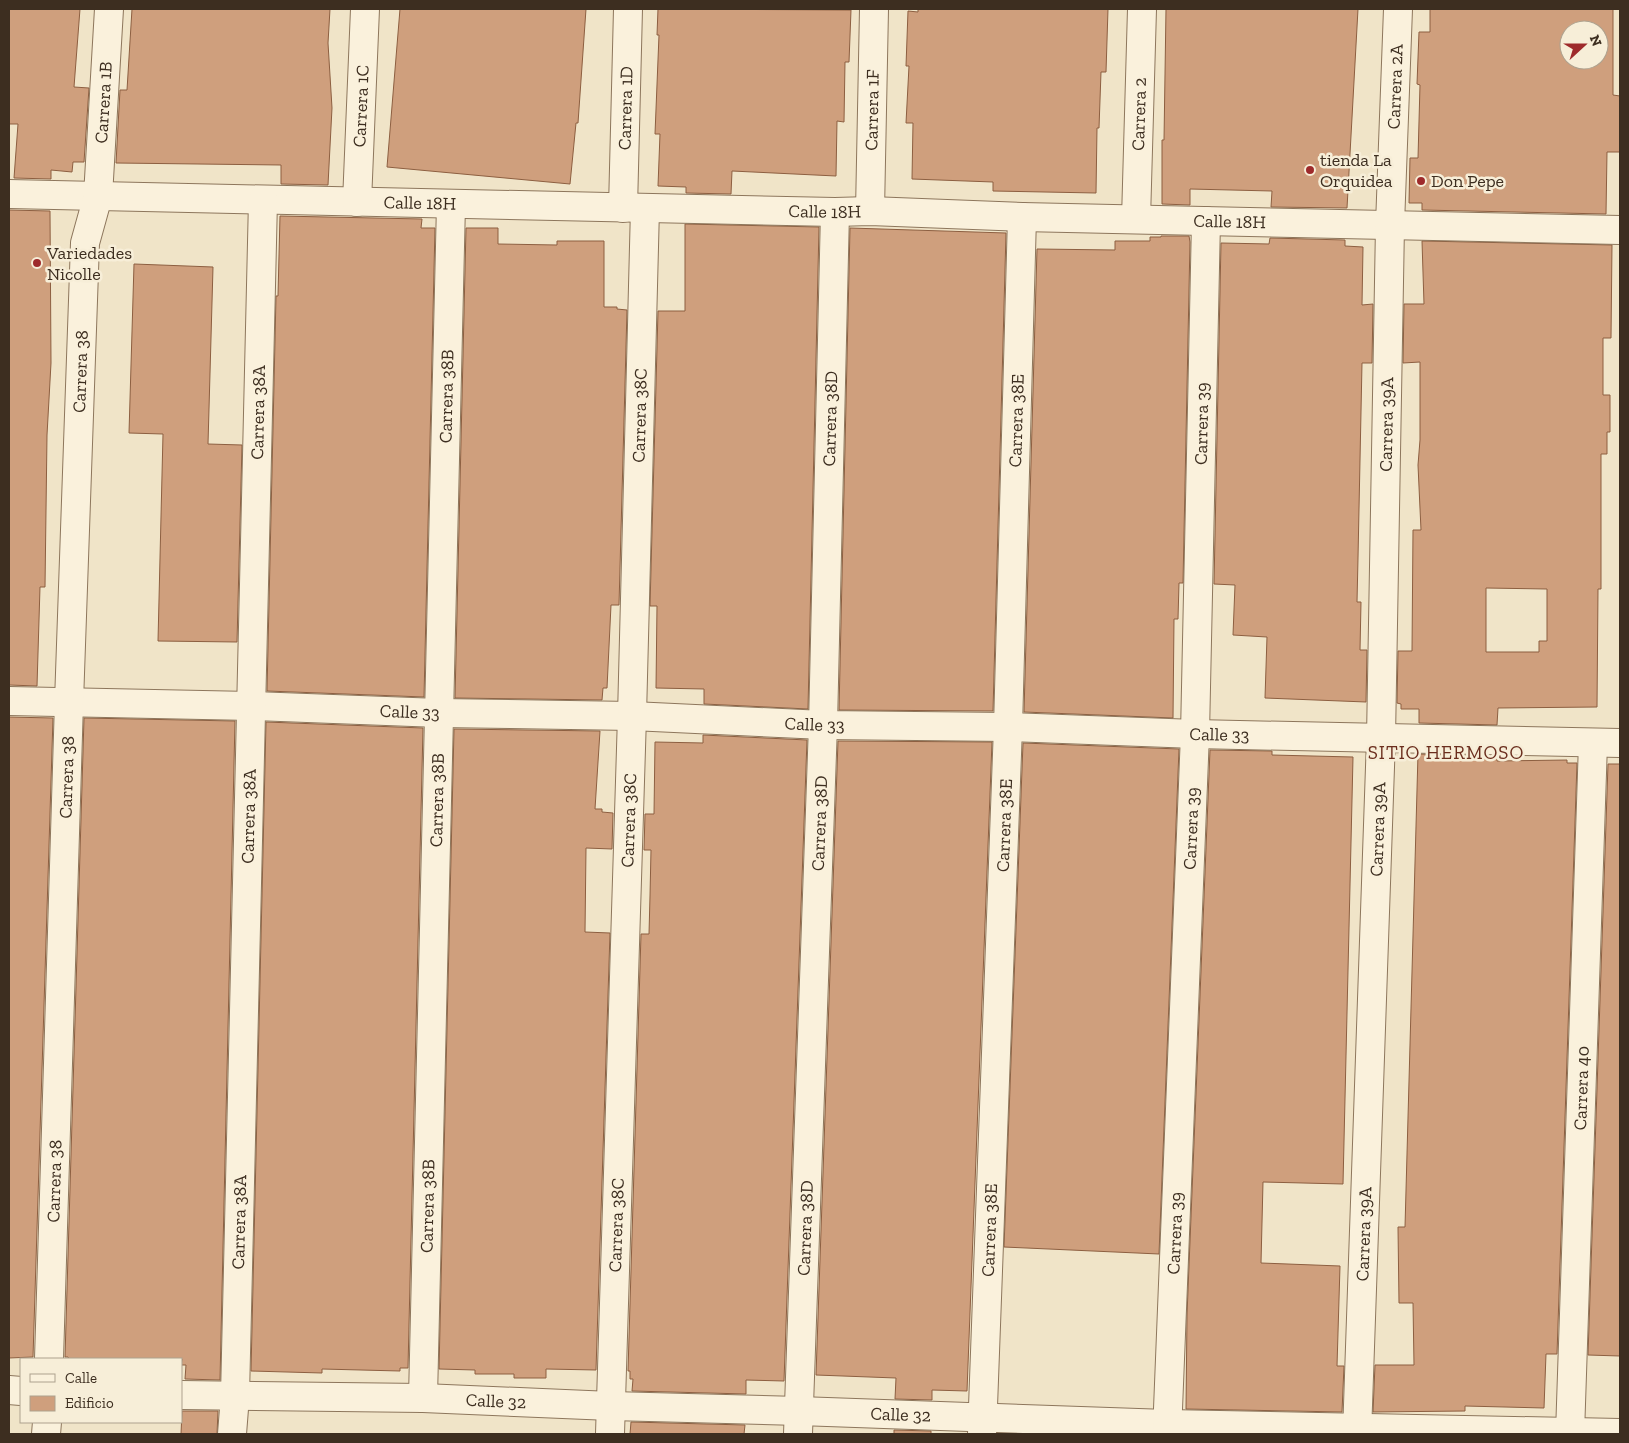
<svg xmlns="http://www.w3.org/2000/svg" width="1629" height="1443" font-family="'Zilla Slab',serif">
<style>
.building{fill:#cf9f7d;stroke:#8d5f41;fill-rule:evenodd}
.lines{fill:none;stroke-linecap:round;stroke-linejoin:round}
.minor-casing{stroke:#8d765c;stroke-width:30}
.minor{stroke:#faf1dc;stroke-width:28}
.poi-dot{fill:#9e2a2b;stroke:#f7eed8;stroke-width:2}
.labels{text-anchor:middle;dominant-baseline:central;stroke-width:5;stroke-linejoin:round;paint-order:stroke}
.street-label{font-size:18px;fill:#3d2e20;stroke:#f7eed8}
.poi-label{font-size:18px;fill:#3d2e20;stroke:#f7eed8;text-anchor:start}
.neighbourhood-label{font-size:19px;letter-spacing:1px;fill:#6b2e1e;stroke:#f7eed8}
</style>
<rect width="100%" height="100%" fill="#f0e4c8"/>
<!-- building -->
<g class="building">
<path d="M 9,9 L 80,9 L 74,87 L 89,88 L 84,162 L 73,162 L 72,172 L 51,170 L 51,179 L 14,178 L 18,124 L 9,124 Z"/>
<path d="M 132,9 L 330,9 L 328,43 L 332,108 L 328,185 L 281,184 L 281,165 L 116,163 L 120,90 L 127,90 Z"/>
<path d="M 400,9 L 586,9 L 578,123 L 576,123 L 570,184 L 387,167 Z"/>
<path d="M 658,9 L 851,10 L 849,62 L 845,62 L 844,122 L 837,121 L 836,176 L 732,171 L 731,194 L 686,193 L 686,187 L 658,186 L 660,134 L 655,134 L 659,35 L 657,35 Z"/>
<path d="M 918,9 L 1108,9 L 1106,72 L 1101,72 L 1099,128 L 1097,128 L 1096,193 L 993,191 L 993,182 L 912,179 L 913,123 L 906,123 L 909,66 L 906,66 L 908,11 L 918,12 Z"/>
<path d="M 1166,9 L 1358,9 L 1347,208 L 1271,207 L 1272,191 L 1190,189 L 1190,205 L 1162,204 L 1162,140 L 1164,140 Z"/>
<path d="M 1430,9 L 1613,9 L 1613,95 L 1620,96 L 1620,152 L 1607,152 L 1606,214 L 1422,210 L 1422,203 L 1409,203 L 1410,158 L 1418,158 L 1420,85 L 1417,84 L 1419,32 L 1430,32 ZM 1569,30 L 1599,30 L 1599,60 L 1569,60 Z"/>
<path d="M 9,210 L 50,211 L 51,363 L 47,435 L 45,587 L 40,587 L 37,686 L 9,685 Z"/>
<path d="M 280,216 L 422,219 L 421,228 L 435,228 L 424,697 L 267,691 L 276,296 L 278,296 Z"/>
<path d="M 685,224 L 819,227 L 808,709 L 704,704 L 704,689 L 656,688 L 657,606 L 650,606 L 658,311 L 685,311 Z"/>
<path d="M 466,228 L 498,228 L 498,244 L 557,245 L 557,241 L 604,241 L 604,307 L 617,307 L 617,309 L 627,310 L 619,605 L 611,605 L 607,688 L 603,688 L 602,700 L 455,698 Z"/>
<path d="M 850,228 L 1006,233 L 993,711 L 839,710 Z"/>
<path d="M 1161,236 L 1189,236 L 1190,242 L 1183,583 L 1179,583 L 1178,619 L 1174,619 L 1173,718 L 1024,712 L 1037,249 L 1115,250 L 1115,241 L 1150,241 L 1150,237 L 1161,237 Z"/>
<path d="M 1270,238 L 1345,240 L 1345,246 L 1363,247 L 1362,305 L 1373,304 L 1372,363 L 1362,363 L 1358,558 L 1357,602 L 1361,602 L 1360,650 L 1367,650 L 1366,702 L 1265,698 L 1267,637 L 1233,635 L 1235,585 L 1214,584 L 1221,243 L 1269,244 Z"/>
<path d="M 1422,241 L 1612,245 L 1611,338 L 1603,338 L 1603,395 L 1610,395 L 1610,432 L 1607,432 L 1607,454 L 1601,454 L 1601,589 L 1598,589 L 1597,707 L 1498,708 L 1497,725 L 1419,723 L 1419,709 L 1401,709 L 1401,704 L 1397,703 L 1398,651 L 1412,651 L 1413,530 L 1421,530 L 1418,465 L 1420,440 L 1420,362 L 1403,363 L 1404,304 L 1424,304 ZM 1486,588 L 1547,589 L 1547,641 L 1539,641 L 1539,652 L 1486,652 Z"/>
<path d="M 134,264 L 213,267 L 208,444 L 242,445 L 237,642 L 158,641 L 163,434 L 129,433 Z"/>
<path d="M 9,717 L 53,718 L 33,1357 L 9,1358 Z"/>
<path d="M 84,718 L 235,721 L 220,1380 L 185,1379 L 186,1365 L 181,1365 L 182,1359 L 69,1359 L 68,1357 L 65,1357 Z"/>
<path d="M 266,722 L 423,728 L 408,1368 L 400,1368 L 400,1371 L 322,1369 L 322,1373 L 251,1371 Z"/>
<path d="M 454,729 L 600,731 L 595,809 L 602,809 L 602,812 L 613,813 L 612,849 L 586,848 L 585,932 L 610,933 L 596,1370 L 546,1369 L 546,1378 L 514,1378 L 514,1374 L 475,1374 L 475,1370 L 439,1369 Z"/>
<path d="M 703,735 L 807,740 L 784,1381 L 746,1380 L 746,1394 L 632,1391 L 633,1379 L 630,1379 L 630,1371 L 628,1371 L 641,934 L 649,934 L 650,896 L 651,850 L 644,850 L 645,814 L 654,814 L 655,742 L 703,743 Z"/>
<path d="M 838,741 L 992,742 L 967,1391 L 932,1390 L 932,1400 L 895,1399 L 896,1378 L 816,1375 Z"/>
<path d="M 1023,743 L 1179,749 L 1159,1254 L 1004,1247 Z"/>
<path d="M 1210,750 L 1272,751 L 1272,755 L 1353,757 L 1343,1184 L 1263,1182 L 1261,1263 L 1340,1266 L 1337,1366 L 1344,1366 L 1342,1412 L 1186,1409 L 1187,1315 Z"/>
<path d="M 1418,754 L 1497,756 L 1497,761 L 1567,760 L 1567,763 L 1577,763 L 1557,1354 L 1546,1354 L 1544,1408 L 1465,1406 L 1465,1411 L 1373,1412 L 1375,1365 L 1414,1365 L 1413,1303 L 1399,1303 L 1398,1227 L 1405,1227 Z"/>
<path d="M 1608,764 L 1620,764 L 1620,1356 L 1588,1355 Z"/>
<path d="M 182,1411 L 218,1411 L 217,1434 L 181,1434 Z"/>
<path d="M 631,1422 L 745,1425 L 744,1434 L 630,1434 Z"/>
<path d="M 894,1430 L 931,1431 L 931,1434 L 894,1434 Z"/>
</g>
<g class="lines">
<!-- minor casing -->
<g class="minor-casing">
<g id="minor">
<path id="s1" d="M 9,194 L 835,212 L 870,211 L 1022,217 L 1620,230"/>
<path id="s2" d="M 357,202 L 365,9"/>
<path id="s3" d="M 623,208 L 628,9"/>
<path id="s4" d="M 870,211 L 874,9"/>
<path id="s5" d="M 1136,219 L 1142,9"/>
<path id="s6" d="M 9,701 L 251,706 L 439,713 L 632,716 L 823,725 L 1008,727 L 1195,734 L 1620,743"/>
<path id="s7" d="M 49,1359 L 69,702 L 85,243 L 98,196 L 109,9"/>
<path d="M 9,1390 L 21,1391"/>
<path id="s8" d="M 181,1395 L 423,1398 L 611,1406 L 799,1411 L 1167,1424 L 1620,1433"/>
<path id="s9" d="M 423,1398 L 451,204"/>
<path d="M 46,1434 L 47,1422"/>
<path id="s10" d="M 232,1434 L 235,1396 L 263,200"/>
<path id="s11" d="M 610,1434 L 632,716 L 645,208"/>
<path id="s12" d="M 798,1434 L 823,725 L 835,212"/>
<path id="s13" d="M 982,1434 L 1008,727 L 1022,217"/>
<path id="s14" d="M 1167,1434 L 1195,734 L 1206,221"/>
<path id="s15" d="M 1357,1434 L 1381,738 L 1390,225 L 1398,9"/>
<path id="s16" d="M 1570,1434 L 1593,743"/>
</g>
</g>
<!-- minor -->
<use href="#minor" class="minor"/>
</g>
<!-- markers -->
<g class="poi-dot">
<circle cx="1310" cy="170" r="5"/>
<circle cx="1421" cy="181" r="5"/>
<circle cx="37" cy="263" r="5"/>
</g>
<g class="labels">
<!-- street labels -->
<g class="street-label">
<text stroke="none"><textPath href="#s15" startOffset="1348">Carrera 2A</textPath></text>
<text stroke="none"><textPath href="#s7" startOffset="1259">Carrera 1B</textPath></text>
<text stroke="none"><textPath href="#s2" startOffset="96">Carrera 1C</textPath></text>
<text stroke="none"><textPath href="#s3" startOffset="100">Carrera 1D</textPath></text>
<text stroke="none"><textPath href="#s4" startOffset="101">Carrera 1F</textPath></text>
<text stroke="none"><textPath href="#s5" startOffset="105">Carrera 2</textPath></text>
<text stroke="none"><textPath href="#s1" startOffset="411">Calle 18H</textPath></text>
<text stroke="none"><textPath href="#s1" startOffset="816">Calle 18H</textPath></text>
<text stroke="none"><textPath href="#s1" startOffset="1221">Calle 18H</textPath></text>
<text stroke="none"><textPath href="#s7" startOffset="988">Carrera 38</textPath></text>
<text stroke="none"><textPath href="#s9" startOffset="1002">Carrera 38B</textPath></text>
<text stroke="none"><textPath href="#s10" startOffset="1022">Carrera 38A</textPath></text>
<text stroke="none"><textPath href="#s11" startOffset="1019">Carrera 38C</textPath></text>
<text stroke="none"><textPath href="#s12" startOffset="1016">Carrera 38D</textPath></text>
<text stroke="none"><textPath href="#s13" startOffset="1014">Carrera 38E</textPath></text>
<text stroke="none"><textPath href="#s14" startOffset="1011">Carrera 39</textPath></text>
<text stroke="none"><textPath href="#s15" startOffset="1010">Carrera 39A</textPath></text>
<text stroke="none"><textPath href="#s6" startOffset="401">Calle 33</textPath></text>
<text stroke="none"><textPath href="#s6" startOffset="806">Calle 33</textPath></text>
<text stroke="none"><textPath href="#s6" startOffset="1211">Calle 33</textPath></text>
<text stroke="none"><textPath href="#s7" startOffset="582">Carrera 38</textPath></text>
<text stroke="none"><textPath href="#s9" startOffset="598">Carrera 38B</textPath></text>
<text stroke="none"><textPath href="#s10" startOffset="618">Carrera 38A</textPath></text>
<text stroke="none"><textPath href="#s11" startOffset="614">Carrera 38C</textPath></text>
<text stroke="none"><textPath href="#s12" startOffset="611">Carrera 38D</textPath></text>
<text stroke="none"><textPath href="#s13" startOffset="609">Carrera 38E</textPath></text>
<text stroke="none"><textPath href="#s14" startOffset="606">Carrera 39</textPath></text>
<text stroke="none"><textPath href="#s15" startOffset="605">Carrera 39A</textPath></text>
<text stroke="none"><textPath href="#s16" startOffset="346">Carrera 40</textPath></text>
<text stroke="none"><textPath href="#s7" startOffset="178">Carrera 38</textPath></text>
<text stroke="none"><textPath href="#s9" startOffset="192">Carrera 38B</textPath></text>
<text stroke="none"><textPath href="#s10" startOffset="212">Carrera 38A</textPath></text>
<text stroke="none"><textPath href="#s11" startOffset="209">Carrera 38C</textPath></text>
<text stroke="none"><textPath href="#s12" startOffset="206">Carrera 38D</textPath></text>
<text stroke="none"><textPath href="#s13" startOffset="204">Carrera 38E</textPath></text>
<text stroke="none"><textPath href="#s14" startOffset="201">Carrera 39</textPath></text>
<text stroke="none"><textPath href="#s15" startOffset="200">Carrera 39A</textPath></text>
<text stroke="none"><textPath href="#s8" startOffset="315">Calle 32</textPath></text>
<text stroke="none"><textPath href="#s8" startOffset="720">Calle 32</textPath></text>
</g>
<!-- poi labels -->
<g class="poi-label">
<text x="1320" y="160">tienda La<tspan x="1320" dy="21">Orquidea</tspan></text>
<text x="1431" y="181">Don Pepe</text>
<text x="47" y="253">Variedades<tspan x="47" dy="21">Nicolle</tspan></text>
</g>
<!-- neighbourhood labels -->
<g class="neighbourhood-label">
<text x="1446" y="752">SITIO HERMOSO</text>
</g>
</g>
<!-- border -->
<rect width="1629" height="1443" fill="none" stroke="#3d2e20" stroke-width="20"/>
<!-- legend -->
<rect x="20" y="1358" width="162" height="65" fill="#f7eed8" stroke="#ada18e"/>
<rect x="30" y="1374" width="25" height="8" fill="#faf1dc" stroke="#ada18e"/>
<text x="65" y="1383" font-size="15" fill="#3d2e20">Calle</text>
<rect x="30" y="1396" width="25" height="15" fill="#cf9f7d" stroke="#ada18e"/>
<text x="65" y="1408" font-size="15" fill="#3d2e20">Edificio</text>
<!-- north arrow -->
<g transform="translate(1584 45) rotate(69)"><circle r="24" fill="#f7eed8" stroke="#ada18e"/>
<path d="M0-4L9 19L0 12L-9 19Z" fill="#9e2a2b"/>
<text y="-8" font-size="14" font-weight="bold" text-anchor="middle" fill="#3d2e20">N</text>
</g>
</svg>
